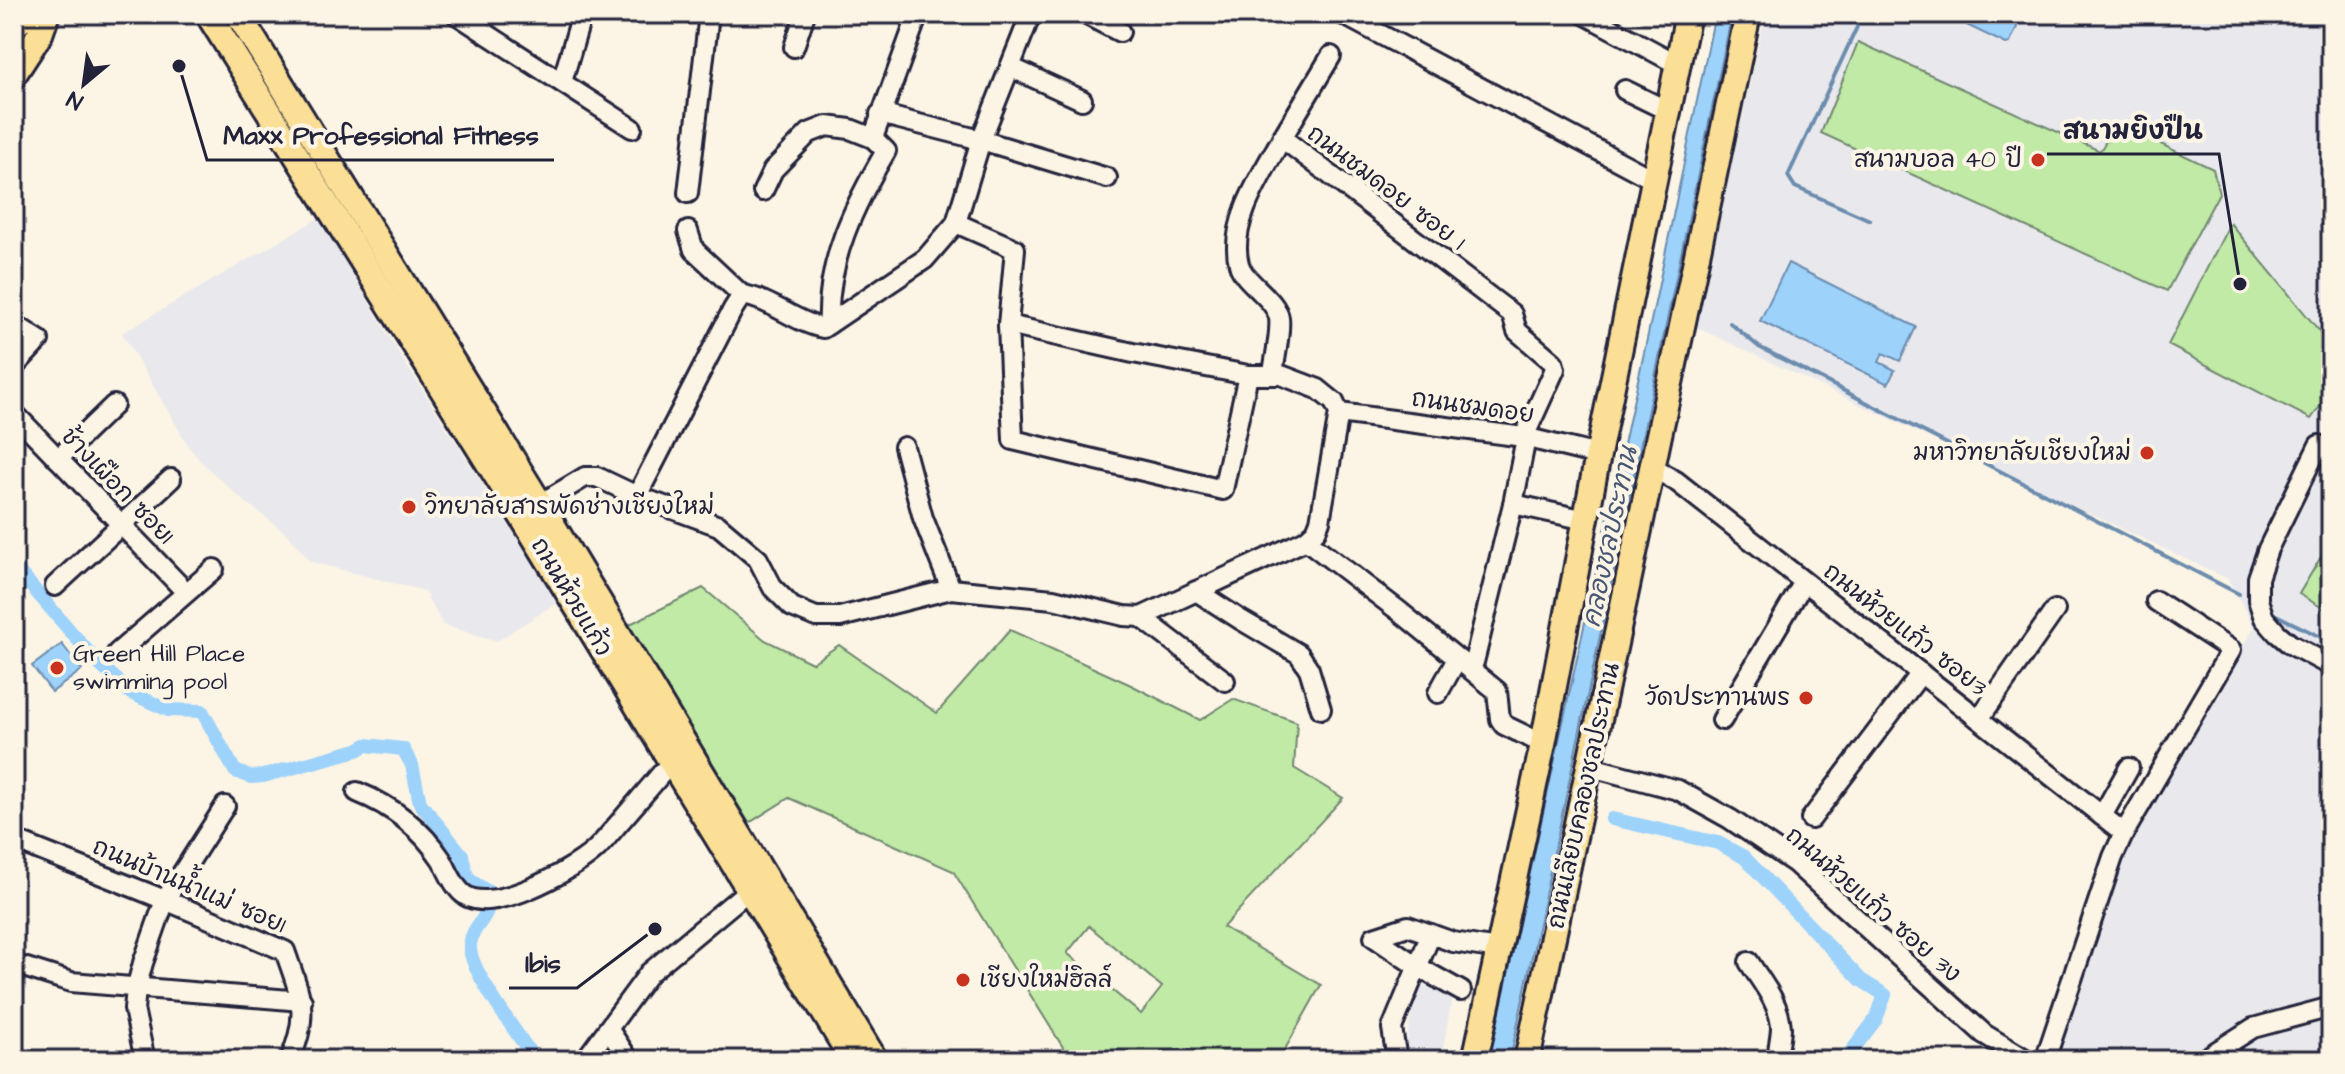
<svg xmlns="http://www.w3.org/2000/svg" width="2345" height="1074" font-family="'Architects Daughter','Playpen Sans Thai',sans-serif">
<style>
.built{fill:#e9e9ed}
.green{fill:#c0eaa6;stroke:#718670;stroke-width:2;fill-rule:evenodd}
.water{fill:#9dd2fb;stroke:#6c8cae;stroke-width:2}
.lines{fill:none;stroke-linecap:round;stroke-linejoin:round}
.stream{stroke:#6c8cae;stroke-width:4}
.canal{stroke:#9dd2fb;stroke-width:14}
.minor-casing{stroke:#22223b;stroke-width:24}
.major-casing{stroke:#22223b;stroke-width:30}
.highway-casing{stroke:#22223b;stroke-width:32}
.minor{stroke:#fcf5e5;stroke-width:18}
.major{stroke:#fbdf96;stroke-width:24}
.highway{stroke:#fbdf96;stroke-width:26}
.poi-dot{fill:#c8321e;stroke:#fcf5e5;stroke-width:3}
.labels{text-anchor:middle;dominant-baseline:central;stroke-width:8;stroke-linejoin:round;paint-order:stroke}
.poi-label{font-size:24px;fill:#22223b;stroke:#fcf5e5;text-anchor:end}
.street-label{font-size:24px;fill:#22223b;stroke:#fcf5e5}
.water-label{font-size:26px;font-style:italic;fill:#475775;stroke:#fcf5e5}
.leader{fill:none;stroke:#22223b;stroke-width:3}
.callout-dot{fill:#22223b;stroke:#fcf5e5;stroke-width:3}
.callout-label{font-size:26px;text-anchor:middle;font-weight:bold;fill:#22223b;stroke:#fcf5e5;stroke-width:8;stroke-linejoin:round;paint-order:stroke}
</style>
<rect width="100%" height="100%" fill="#fcf5e5"/>
<filter id="ink" filterUnits="userSpaceOnUse"><feTurbulence type="fractalNoise" baseFrequency=".0125" numOctaves="2"/><feDisplacementMap in="SourceGraphic" scale="16" xChannelSelector="R" yChannelSelector="G"/><feConvolveMatrix kernelMatrix="1 2 1 2 8 2 1 2 1" color-interpolation-filters="sRGB"/></filter>
<g filter="url(#ink)">
<!-- built -->
<g class="built">
<path d="M 1765,14 L 2331,14 L 2331,1060 L 2052,1060 L 2126,839 L 2193,725 L 2254,628 L 2228,579 L 1696,327 Z"/>
<path d="M 319,218 L 404,361 L 558,602 L 497,641 L 443,625 L 424,591 L 311,562 L 286,533 L 244,501 L 201,462 L 189,447 L 122,333 Z"/>
<path d="M 1417,985 L 1453,993 L 1441,1060 L 1403,1060 Z"/>
</g>
<!-- green -->
<g class="green">
<path d="M 1858,42 L 2100,151 L 2117,123 L 2213,169 L 2219,193 L 2167,291 L 1821,133 Z"/>
<path d="M 2230,223 L 2331,345 L 2331,391 L 2311,419 L 2168,345 Z"/>
<path d="M 2331,540 L 2331,613 L 2299,594 Z"/>
<path d="M 703,588 L 765,640 L 812,663 L 839,645 L 937,713 L 1010,630 L 1131,685 L 1200,720 L 1233,699 L 1297,722 L 1294,768 L 1343,798 L 1223,927 L 1321,985 L 1279,1060 L 1075,1060 L 1066,1052 L 953,871 L 789,798 L 749,823 L 628,625 ZM 1089,926 L 1162,987 L 1141,1014 L 1067,953 Z"/>
</g>
<!-- water -->
<g class="water">
<path d="M 1715,14 L 1732,14 L 1510,1060 L 1489,1060 L 1656,298 Z"/>
<path d="M 1944,14 L 2002,14 L 2015,22 L 2017,27 L 2010,43 L 2006,44 Z"/>
<path d="M 1788,263 L 1916,327 L 1900,361 L 1883,353 L 1879,362 L 1895,370 L 1888,384 L 1760,321 Z"/>
<path d="M 62,644 L 82,670 L 52,692 L 32,666 Z"/>
</g>
<g class="lines">
<!-- stream -->
<g class="stream">
<path d="M 1863,14 L 1788,176 L 1795,187 L 1870,220"/>
<path d="M 1730,323 L 1759,347 L 2239,594"/>
<path d="M 2274,614 L 2331,642"/>
</g>
<!-- canal -->
<g class="canal">
<path d="M 14,566 L 97,662 L 131,693 L 168,710 L 202,711 L 235,771 L 251,777 L 263,776 L 357,750 L 366,745 L 403,749 L 412,765 L 420,803 L 462,855 L 467,876 L 474,883 L 490,893 C 490,921 472,924 470,945 C 467,968 521,1038 535,1060"/>
<path d="M 1612,819 L 1718,843 L 1744,857 L 1861,980 L 1885,995 L 1876,1019 L 1845,1060"/>
</g>
<!-- minor casing -->
<g class="minor-casing">
<g id="minor">
<path d="M 456,14 L 632,128"/>
<path d="M 1085,14 L 1120,32"/>
<path d="M 1342,14 L 1654,180"/>
<path d="M 1584,14 L 1677,64"/>
<path d="M 794,47 L 805,14"/>
<path d="M 1010,67 L 1082,100"/>
<path d="M 562,82 L 582,14"/>
<path d="M 1625,90 L 1668,111"/>
<path d="M 880,114 L 981,140 L 1107,178"/>
<path d="M 1282,138 L 1331,56"/>
<path d="M 763,191 L 773,170 L 809,133 L 827,126 L 850,129 L 873,138"/>
<path d="M 688,193 L 709,14"/>
<path d="M 956,223 L 1015,249 L 1008,325"/>
<path d="M 688,231 L 694,250 L 742,295"/>
<path d="M 14,324 L 39,340 L 14,367"/>
<path d="M 829,324 C 826,261 855,204 886,151 L 873,138 L 918,14"/>
<path d="M 1273,373 C 1275,358 1281,332 1279,318 C 1277,306 1265,296 1257,288 C 1251,282 1241,273 1239,264 C 1228,223 1263,173 1282,138 L 1512,314 L 1517,331 L 1553,362 L 1555,369 L 1524,437"/>
<path d="M 14,413 L 186,592"/>
<path d="M 1339,413 L 1524,437 L 1598,455"/>
<path d="M 2319,445 L 2268,549 L 2258,578 L 2258,600 L 2264,618 L 2277,633 L 2290,644 L 2331,666"/>
<path d="M 904,447 L 923,518 L 951,589"/>
<path d="M 58,459 L 114,405"/>
<path d="M 1653,468 L 1676,481 L 2124,833"/>
<path d="M 637,496 L 733,309 L 742,295 C 771,299 794,322 823,328 L 925,259 L 956,223 L 981,140 L 1031,14"/>
<path d="M 540,504 L 585,477 L 597,477 L 637,496 L 719,526 L 758,559 L 773,588 L 792,607 L 816,617 L 840,617 L 951,589 L 1053,599 L 1124,616 L 1141,617 L 1306,540 L 1316,531 L 1320,521 L 1339,413 L 1334,402 L 1318,389 L 1281,375 L 1248,375 L 1223,490 L 1013,440 L 1008,325 L 1133,353 L 1248,375"/>
<path d="M 1513,504 L 1586,520"/>
<path d="M 1306,540 L 1399,611 L 1497,691 L 1500,719 L 1504,725 L 1543,744"/>
<path d="M 55,586 L 171,479"/>
<path d="M 1196,591 L 1241,620 L 1299,654 L 1309,669 L 1321,709"/>
<path d="M 1141,617 L 1225,681"/>
<path d="M 117,653 L 214,569"/>
<path d="M 1474,662 L 1513,504 L 1524,448"/>
<path d="M 1438,693 L 1457,659"/>
<path d="M 1979,719 L 2055,610"/>
<path d="M 1722,720 L 1804,582"/>
<path d="M 1591,767 L 1678,790 L 1730,819 L 1795,863 L 1984,1034 L 2027,1060"/>
<path d="M 357,792 C 392,806 421,828 442,860 C 448,871 452,883 461,892 C 487,919 571,871 594,851 C 603,843 611,832 619,823 C 636,803 654,783 671,762"/>
<path d="M 2102,816 L 2129,768"/>
<path d="M 1811,819 L 1921,673"/>
<path d="M 14,840 L 165,900 L 285,951 C 301,997 310,1013 290,1060"/>
<path d="M 1749,962 C 1762,983 1779,1002 1781,1027 C 1781,1038 1777,1049 1778,1060"/>
<path d="M 14,964 L 71,982 L 302,1001"/>
<path d="M 1461,991 L 1418,967 L 1374,937 L 1408,926 L 1453,942 L 1498,949"/>
<path d="M 609,1030 L 629,1060"/>
<path d="M 145,1060 L 134,1009 L 136,989 L 143,963 L 165,900 L 225,806"/>
<path d="M 585,1060 L 649,973 L 749,890"/>
<path d="M 1397,1060 L 1392,1028 L 1431,934"/>
<path d="M 2045,1060 L 2113,857 L 2124,833 L 2231,650 L 2156,601"/>
<path d="M 2213,1060 L 2209,1056 L 2253,1028 L 2331,1007"/>
</g>
</g>
<!-- major casing -->
<g class="major-casing">
<g id="major">
<path d="M 208,14 L 521,515 L 853,1060"/>
<path d="M 238,14 L 540,504 L 875,1060"/>
<path d="M 14,74 L 40,34 L 47,14"/>
<path d="M 1475,1060 L 1543,744 L 1598,455 L 1688,14"/>
<path d="M 1527,1060 L 1748,14"/>
</g>
</g>
<!-- highway casing -->
<g class="highway-casing">
<path id="highway" d="M 14,24 L 27,14"/>
</g>
<!-- minor -->
<use href="#minor" class="minor"/>
<!-- major -->
<use href="#major" class="major"/>
<!-- highway -->
<use href="#highway" class="highway"/>
</g>
</g>
<!-- markers -->
<g class="poi-dot">
<circle cx="2038" cy="160" r="8"/>
<circle cx="2147" cy="453" r="8"/>
<circle cx="409" cy="507" r="8"/>
<circle cx="57" cy="668" r="8"/>
<circle cx="1806" cy="698" r="8"/>
<circle cx="963" cy="980" r="8"/>
</g>
<g class="labels">
<!-- poi labels -->
<g class="poi-label">
<text x="2022" y="160">สนามบอล 40 ปี</text>
<text x="2131" y="453">มหาวิทยาลัยเชียงใหม่</text>
<text x="425" y="507" text-anchor="start">วิทยาลัยสารพัดช่างเชียงใหม่</text>
<text x="73" y="654" text-anchor="start">Green Hill Place<tspan x="73" dy="28">swimming pool</tspan></text>
<text x="1790" y="698">วัดประทานพร</text>
<text x="979" y="980" text-anchor="start">เชียงใหม่ฮิลล์</text>
</g>
<!-- street labels -->
<g class="street-label">
<text transform="translate(1386 188) rotate(37)">ถนนชมดอย ซอย 1</text>
<text transform="translate(1473 407) rotate(8)">ถนนชมดอย</text>
<text transform="translate(117 486) rotate(46)">ช้างเผือก ซอย1</text>
<text transform="translate(571 597) rotate(59)">ถนนห้วยแก้ว</text>
<text transform="translate(1905 630) rotate(38)">ถนนห้วยแก้ว ซอย3</text>
<text transform="translate(1584 796) rotate(-78)">ถนนเลียบคลองชลประทาน</text>
<text transform="translate(189 886) rotate(23)">ถนนบ้านน้ำแม่ ซอย1</text>
<text transform="translate(1873 905) rotate(41)">ถนนห้วยแก้ว ซอย 3ง</text>
</g>
<!-- water labels -->
<g class="water-label">
<text transform="translate(1610 537) rotate(-78)">คลองชลประทาน</text>
</g>
</g>
<!-- callouts -->
<path class="leader" d="M2240 284L2219 154H2047M179 66L207 160H554M655 929L577 988H509"/>
<g class="callout-dot">
<circle cx="2240" cy="284" r="8"/>
<circle cx="179" cy="66" r="8"/>
<circle cx="655" cy="929" r="8"/>
</g>
<g class="callout-label">
<text x="2133" y="139">สนามยิงปืน</text>
<text x="381" y="144">Maxx Professional Fitness</text>
<text x="543" y="972">Ibis</text>
</g>
<!-- margin -->
<rect width="2345" height="1074" fill="none" stroke="#fcf5e5" stroke-width="48"/>
<rect x="24" y="24" width="2297" height="1026" fill="none" stroke="#22223b" stroke-width="3" filter="url(#ink)"/>
<!-- north arrow -->
<g transform="translate(84 84) rotate(209)" stroke="#fcf5e5" stroke-width="6" paint-order="stroke">
<path d="M0-6L14 30L0 20L-14 30Z" fill="#22223b"/>
<text y="-12" font-size="22" font-weight="bold" text-anchor="middle" fill="#22223b">N</text>
</g>
</svg>
